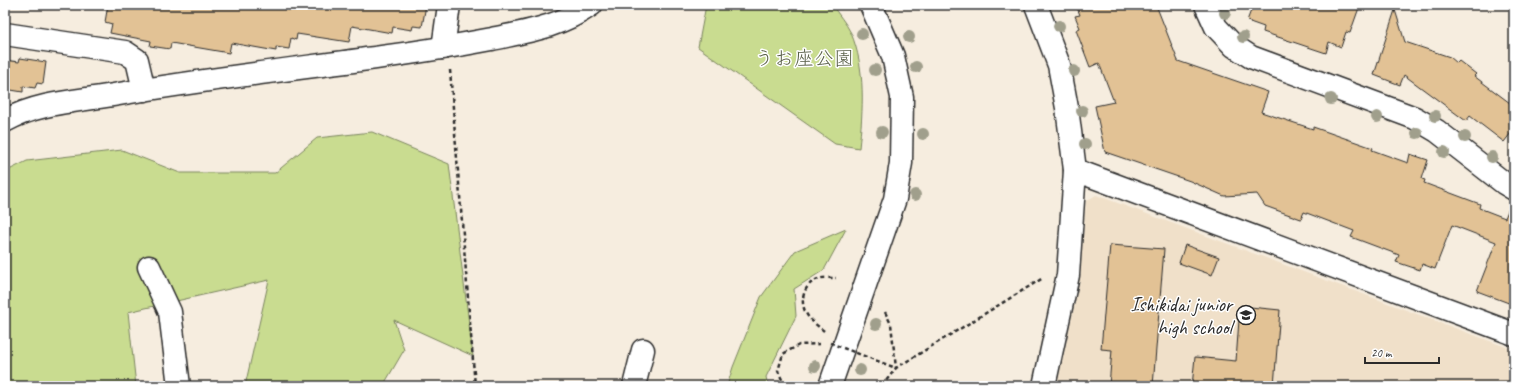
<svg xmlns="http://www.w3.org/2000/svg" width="1519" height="391" font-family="Caveat,'Klee One',sans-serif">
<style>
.built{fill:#f0e0c9}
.green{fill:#c9dc90;stroke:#7a845e}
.building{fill:#e2c295;stroke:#2b2b2b}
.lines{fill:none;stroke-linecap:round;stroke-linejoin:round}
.minor-casing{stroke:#2b2b2b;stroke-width:25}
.tertiary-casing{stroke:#2b2b2b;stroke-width:25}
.path{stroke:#2b2b2b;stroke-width:2.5;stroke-dasharray:4 3;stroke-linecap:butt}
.minor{stroke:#fff;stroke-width:22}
.tertiary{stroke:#fff;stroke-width:22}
.path-bridge{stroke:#2b2b2b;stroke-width:2.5;stroke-dasharray:4 3;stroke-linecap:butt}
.tree{fill:#a09f8c}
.labels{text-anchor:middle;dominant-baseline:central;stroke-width:3;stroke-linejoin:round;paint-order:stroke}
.park-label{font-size:20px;fill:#5a6049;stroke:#fff}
.poi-label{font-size:20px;fill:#2b2b2b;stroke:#fff;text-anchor:end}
</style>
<rect width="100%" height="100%" fill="#f6eddf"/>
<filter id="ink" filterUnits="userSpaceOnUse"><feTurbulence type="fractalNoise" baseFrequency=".025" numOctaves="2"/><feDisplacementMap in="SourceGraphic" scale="8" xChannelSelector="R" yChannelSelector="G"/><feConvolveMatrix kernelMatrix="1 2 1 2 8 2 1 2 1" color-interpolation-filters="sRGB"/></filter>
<g filter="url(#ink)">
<!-- built -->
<path class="built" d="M 1096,195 L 1514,350 L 1514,386 L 1057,386 L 1080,280 L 1086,201 Z"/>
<!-- green -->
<g class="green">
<path d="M 706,5 L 832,5 C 838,14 846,23 851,33 C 866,69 863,110 859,148 L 835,144 L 698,47 Z"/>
<path d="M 372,132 L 449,164 L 473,356 L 394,320 L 404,350 L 383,386 L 245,386 L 269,280 L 128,312 L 136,386 L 5,386 L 5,172 L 27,161 L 122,150 L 180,173 L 275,173 L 317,138 Z"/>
<path d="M 846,229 L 824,270 L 794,289 L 796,316 L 766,377 L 768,386 L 727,386 L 733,367 L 761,297 L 795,251 Z"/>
</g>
<!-- building -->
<g class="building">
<path d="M 108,5 L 426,5 L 422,27 L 413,26 L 412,30 L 393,27 L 392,33 L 352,26 L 349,42 L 297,34 L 296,40 L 291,38 L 289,49 L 276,47 L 276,51 L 231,43 L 229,53 L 171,43 L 170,49 L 150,46 L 151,41 L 110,33 L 112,24 L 105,22 Z"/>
<path d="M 1076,5 L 1156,5 L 1178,61 L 1268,92 L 1261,112 L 1313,129 L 1313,127 L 1373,148 L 1372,150 L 1408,163 L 1410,154 L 1428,160 L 1422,179 L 1425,180 L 1424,183 L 1480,204 L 1479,208 L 1505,218 L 1512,201 L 1514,201 L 1514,305 L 1477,291 L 1496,242 L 1452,225 L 1435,269 L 1422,264 L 1420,270 L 1396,262 L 1399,255 L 1351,237 L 1354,231 L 1304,212 L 1301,219 L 1265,206 L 1257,194 L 1224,196 L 1190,181 L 1105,152 L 1095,106 L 1114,102 L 1099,63 L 1090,67 L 1076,30 L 1080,28 L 1075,16 L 1080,15 Z"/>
<path d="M 1253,5 L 1360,5 L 1350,33 L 1346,32 L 1341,47 L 1329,42 L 1326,53 L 1263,32 L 1264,27 L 1247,21 Z"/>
<path d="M 1395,10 L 1405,42 L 1450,57 L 1457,63 L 1459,61 L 1476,74 L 1474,76 L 1514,106 L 1514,129 L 1504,142 L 1470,116 L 1466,121 L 1404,75 L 1400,85 L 1374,75 Z"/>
<path d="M 20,58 L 46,62 L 43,84 L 37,83 L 35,88 L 23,86 L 23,92 L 5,89 L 5,60 L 19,62 Z"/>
<path d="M 1110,245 L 1164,249 L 1153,386 L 1109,386 L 1112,350 L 1101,349 Z"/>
<path d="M 1185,245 L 1219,257 L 1212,275 L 1179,263 Z"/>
<path d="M 1240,306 L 1280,310 L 1274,386 L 1192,386 L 1195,357 L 1236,361 Z"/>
</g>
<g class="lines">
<!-- minor casing -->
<g class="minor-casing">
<g id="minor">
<path d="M 1036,5 L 1059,65 L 1067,108 L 1075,170 L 1068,275 L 1044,386"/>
<path d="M 1206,5 L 1216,27 L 1234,46 L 1251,57 L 1415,118 L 1437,131 L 1504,183 L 1514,189"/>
<path d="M 5,34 L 125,52 L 137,60 L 144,90"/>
<path d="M 443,48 L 449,5"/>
<path d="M 5,121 C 38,102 81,101 119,94 C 206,79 294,69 382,57 C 419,52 455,46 492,39 C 529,31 559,27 591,5"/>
<path d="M 1075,170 L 1514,334"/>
<path d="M 149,267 L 170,312 L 179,386"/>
<path d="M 634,386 L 643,350"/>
</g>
</g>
<!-- tertiary casing -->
<g class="tertiary-casing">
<path id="tertiary" d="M 830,386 L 895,199 L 901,163 L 902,97 L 893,56 L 871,5"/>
</g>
<!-- path -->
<g class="path">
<path d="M 450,70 L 475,386"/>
<path d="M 885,312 L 891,324 L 896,368"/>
<path d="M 824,331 C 818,326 809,320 806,313 C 799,301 804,284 818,279 C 823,277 831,278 836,278"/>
<path d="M 785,386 L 778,371 L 783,354 L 799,345 L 819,344"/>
<path d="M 882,386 L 896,368 L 1043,278"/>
</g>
<!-- minor -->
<use href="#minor" class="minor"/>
<!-- tertiary -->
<use href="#tertiary" class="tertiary"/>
<!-- path-bridge -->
<path class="path-bridge" d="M 830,343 L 896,368"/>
</g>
<!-- trees -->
<g class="tree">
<circle cx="1225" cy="13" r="6"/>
<circle cx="1059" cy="26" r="6"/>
<circle cx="862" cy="34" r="6"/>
<circle cx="909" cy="37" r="6"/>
<circle cx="1243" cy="37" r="6"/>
<circle cx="916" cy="67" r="6"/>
<circle cx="875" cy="70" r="6"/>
<circle cx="1074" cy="71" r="6"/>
<circle cx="1331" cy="99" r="6"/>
<circle cx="1082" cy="111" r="6"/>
<circle cx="1435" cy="116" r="6"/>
<circle cx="1377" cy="117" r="6"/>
<circle cx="882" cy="132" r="6"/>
<circle cx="1417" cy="133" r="6"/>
<circle cx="923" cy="134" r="6"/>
<circle cx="1465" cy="137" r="6"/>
<circle cx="1085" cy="144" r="6"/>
<circle cx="1444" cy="152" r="6"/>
<circle cx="1492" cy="157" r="6"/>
<circle cx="915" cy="195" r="6"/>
<circle cx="876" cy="324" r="6"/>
<circle cx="815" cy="366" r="6"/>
<circle cx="860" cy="370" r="6"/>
</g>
</g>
<!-- icons -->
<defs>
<g id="school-ring" transform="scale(1)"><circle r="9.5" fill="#fff" stroke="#2b2b2b" stroke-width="1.5"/><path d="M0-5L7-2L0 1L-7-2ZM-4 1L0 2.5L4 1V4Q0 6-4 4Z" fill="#2b2b2b"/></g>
</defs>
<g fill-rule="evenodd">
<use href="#school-ring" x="1246" y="315"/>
</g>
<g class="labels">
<!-- park labels -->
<g class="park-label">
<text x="804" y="58">うお座公園</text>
</g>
<!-- poi labels -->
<g class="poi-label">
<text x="1232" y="304">Ishikidai junior<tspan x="1232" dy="23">high school</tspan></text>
</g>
</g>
<!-- margin -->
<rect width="1519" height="391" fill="none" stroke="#fff" stroke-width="20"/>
<rect x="10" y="10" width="1499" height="371" fill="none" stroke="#2b2b2b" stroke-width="1.5" filter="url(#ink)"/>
<!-- scale -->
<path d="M1365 357v6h74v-6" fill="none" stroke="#2b2b2b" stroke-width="2"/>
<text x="1371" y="357" font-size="12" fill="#2b2b2b" stroke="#ffffff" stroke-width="3" paint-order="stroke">20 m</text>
</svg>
